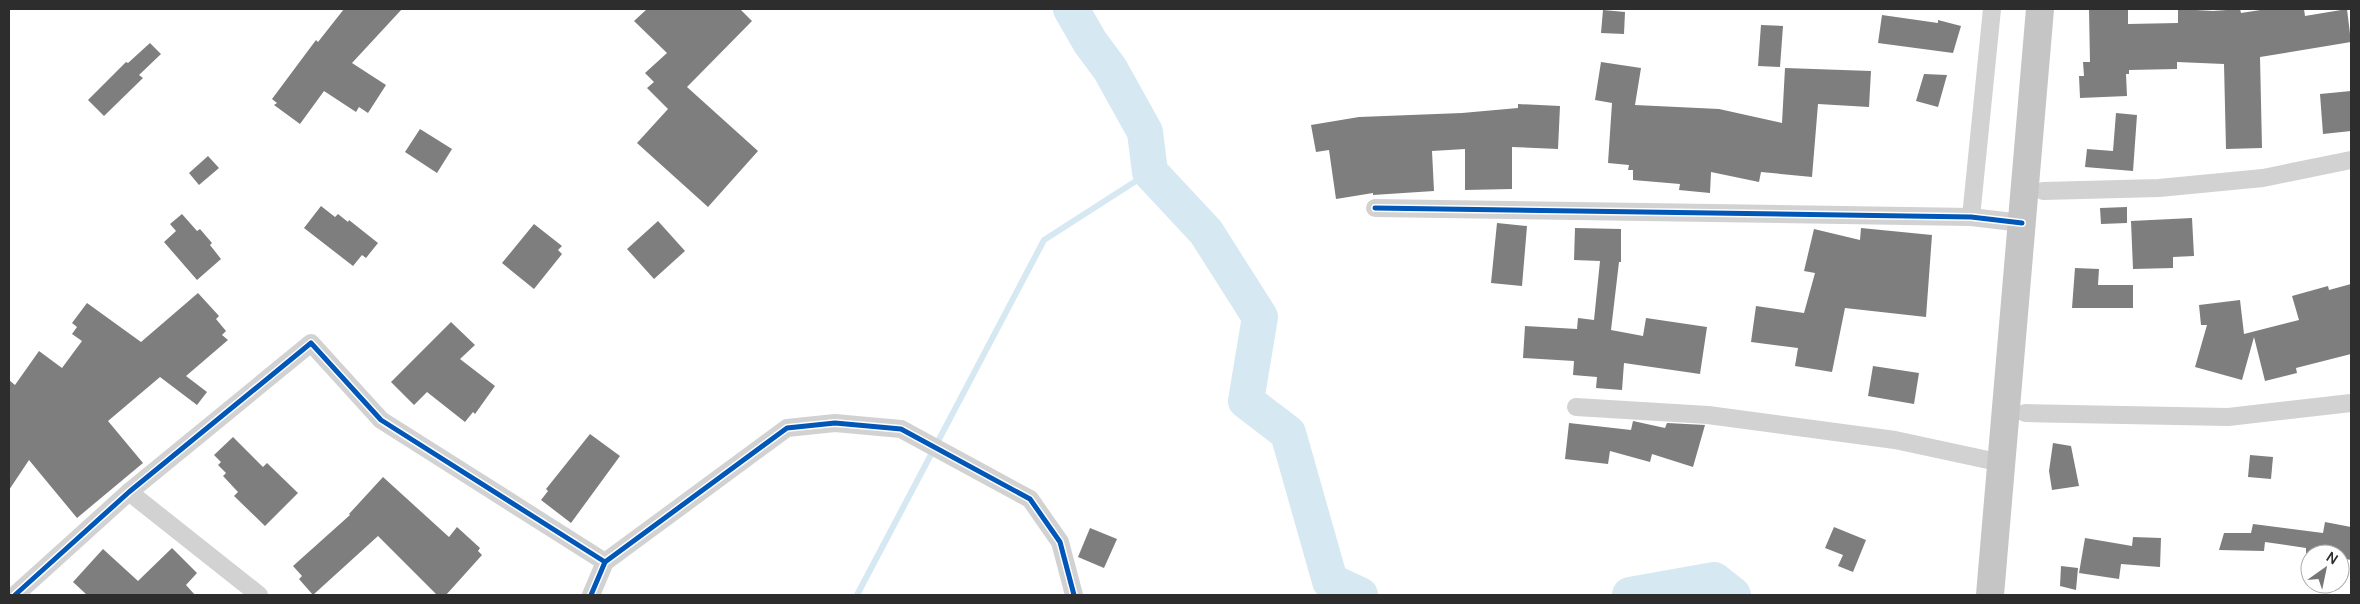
<svg xmlns="http://www.w3.org/2000/svg" width="2360" height="604" font-family="Manrope,sans-serif">
<style>
.lines{fill:none;stroke-linecap:round;stroke-linejoin:round}
.stream{stroke:#d6e8f2;stroke-width:6}
.river{stroke:#d6e8f2;stroke-width:36}
.building{fill:#7e7e7e}
.street{stroke:#d2d2d2;stroke-width:18}
.primary{stroke:#c5c5c5;stroke-width:28}
.cycleway-casing{stroke:#fff;stroke-width:8}
.cycleway{stroke:#0057b8;stroke-width:5}
</style>
<rect width="100%" height="100%" fill="#fff"/>
<g class="lines">
<!-- stream -->
<path class="stream" d="M 857,595 L 1044,240 L 1150,172"/>
<!-- river -->
<g class="river">
<path d="M 1071,9 L 1090,42 L 1110,69 L 1145,132 L 1150,172 L 1206,232 L 1260,317 L 1246,401 L 1288,433 L 1330,581 L 1360,595"/>
<path d="M 1630,595 L 1714,580 L 1733,595"/>
</g>
</g>
<!-- building -->
<g class="building">
<path d="M 344,9 L 402,9 L 352,63 L 386,85 L 368,113 L 359,107 L 356,112 L 324,91 L 300,124 L 274,105 L 277,103 L 272,99 L 316,40 L 318,42 Z"/>
<path d="M 647,9 L 740,9 L 752,21 L 687,87 L 758,151 L 708,207 L 637,143 L 668,109 L 647,88 L 654,82 L 645,73 L 667,53 L 634,21 Z"/>
<path d="M 2089,9 L 2128,9 L 2128,24 L 2178,23 L 2178,9 L 2213,11 L 2240,9 L 2241,13 L 2267,9 L 2304,9 L 2305,16 L 2347,9 L 2351,42 L 2260,57 L 2262,148 L 2226,149 L 2224,64 L 2177,62 L 2177,69 L 2129,70 L 2129,74 L 2126,74 L 2127,96 L 2080,98 L 2079,76 L 2084,76 L 2083,62 L 2090,62 Z"/>
<path d="M 1603,10 L 1625,12 L 1624,34 L 1601,33 Z"/>
<path d="M 1882,15 L 1938,23 L 1938,20 L 1961,26 L 1953,53 L 1878,43 Z"/>
<path d="M 1761,25 L 1783,26 L 1780,67 L 1758,66 Z"/>
<path d="M 150,43 L 161,54 L 139,75 L 143,78 L 104,116 L 88,100 L 126,62 L 128,63 Z"/>
<path d="M 1601,62 L 1641,68 L 1635,105 L 1719,109 L 1782,123 L 1785,68 L 1871,71 L 1869,107 L 1818,104 L 1812,177 L 1761,172 L 1759,182 L 1711,172 L 1710,193 L 1679,190 L 1680,184 L 1633,180 L 1633,170 L 1628,170 L 1629,165 L 1608,163 L 1612,103 L 1595,100 Z"/>
<path d="M 1924,74 L 1947,75 L 1938,107 L 1916,101 Z"/>
<path d="M 2351,91 L 2351,131 L 2323,134 L 2320,94 Z"/>
<path d="M 1518,104 L 1560,106 L 1558,149 L 1512,147 L 1512,189 L 1465,190 L 1465,149 L 1432,151 L 1434,191 L 1373,195 L 1373,193 L 1336,199 L 1329,150 L 1316,152 L 1311,125 L 1359,117 L 1462,113 L 1518,108 Z"/>
<path d="M 2116,113 L 2137,115 L 2133,171 L 2085,167 L 2087,149 L 2113,151 Z"/>
<path d="M 420,129 L 452,149 L 437,173 L 405,152 Z"/>
<path d="M 208,156 L 219,168 L 199,185 L 189,173 Z"/>
<path d="M 321,206 L 335,217 L 338,214 L 348,222 L 349,220 L 378,243 L 366,258 L 362,255 L 353,266 L 304,228 Z"/>
<path d="M 2127,207 L 2127,223 L 2101,224 L 2100,208 Z"/>
<path d="M 182,214 L 197,231 L 200,229 L 212,243 L 210,245 L 221,259 L 197,280 L 164,242 L 176,231 L 170,224 Z"/>
<path d="M 2192,218 L 2194,256 L 2173,257 L 2173,268 L 2133,269 L 2131,221 Z"/>
<path d="M 658,221 L 685,251 L 654,279 L 627,249 Z"/>
<path d="M 1497,223 L 1527,226 L 1522,286 L 1491,283 Z"/>
<path d="M 534,224 L 562,246 L 558,250 L 562,254 L 534,289 L 502,263 Z"/>
<path d="M 1575,228 L 1621,229 L 1621,262 L 1619,262 L 1611,330 L 1643,336 L 1646,318 L 1707,327 L 1700,374 L 1624,363 L 1622,390 L 1596,388 L 1597,377 L 1573,375 L 1574,361 L 1523,358 L 1525,326 L 1577,329 L 1578,318 L 1594,320 L 1600,261 L 1574,260 Z"/>
<path d="M 1861,228 L 1932,235 L 1926,317 L 1845,308 L 1832,372 L 1795,366 L 1798,348 L 1751,342 L 1756,306 L 1804,313 L 1815,273 L 1804,271 L 1814,229 L 1860,240 Z"/>
<path d="M 2075,268 L 2099,269 L 2098,285 L 2133,285 L 2133,308 L 2072,308 Z"/>
<path d="M 2351,284 L 2351,354 L 2296,368 L 2297,373 L 2265,381 L 2254,337 L 2242,380 L 2195,367 L 2207,325 L 2201,325 L 2199,305 L 2240,300 L 2244,334 L 2299,320 L 2292,296 L 2328,286 L 2329,290 Z"/>
<path d="M 198,293 L 219,316 L 216,319 L 226,331 L 222,335 L 228,340 L 186,376 L 207,392 L 197,405 L 160,377 L 108,421 L 143,463 L 77,518 L 29,460 L 9,490 L 9,380 L 15,385 L 39,351 L 62,368 L 82,341 L 72,334 L 77,327 L 72,323 L 87,303 L 141,342 Z"/>
<path d="M 451,322 L 475,345 L 460,359 L 495,386 L 475,414 L 473,412 L 465,422 L 427,392 L 414,405 L 391,382 Z"/>
<path d="M 1873,366 L 1919,373 L 1914,404 L 1868,396 Z"/>
<path d="M 1633,421 L 1665,428 L 1667,423 L 1705,425 L 1693,467 L 1652,454 L 1650,462 L 1610,451 L 1608,464 L 1565,459 L 1569,423 L 1631,430 Z"/>
<path d="M 590,434 L 620,456 L 571,523 L 541,500 L 548,491 L 546,489 Z"/>
<path d="M 233,437 L 263,467 L 267,463 L 298,493 L 265,526 L 234,496 L 238,492 L 223,476 L 226,473 L 218,465 L 221,462 L 214,455 Z"/>
<path d="M 2053,443 L 2071,446 L 2079,486 L 2052,490 L 2049,471 Z"/>
<path d="M 2250,455 L 2273,457 L 2271,479 L 2248,477 Z"/>
<path d="M 383,477 L 449,537 L 457,527 L 480,548 L 478,551 L 482,555 L 446,595 L 437,595 L 378,536 L 313,595 L 299,579 L 302,576 L 293,566 L 350,515 L 349,514 Z"/>
<path d="M 2325,522 L 2351,527 L 2351,560 L 2340,558 L 2340,554 L 2313,554 L 2306,553 L 2306,548 L 2265,542 L 2264,551 L 2219,550 L 2224,533 L 2251,533 L 2253,524 L 2323,533 Z"/>
<path d="M 1834,527 L 1866,540 L 1853,572 L 1838,566 L 1843,555 L 1825,548 Z"/>
<path d="M 1090,528 L 1117,539 L 1104,568 L 1078,557 Z"/>
<path d="M 2133,537 L 2161,538 L 2160,567 L 2121,564 L 2119,579 L 2079,573 L 2085,538 L 2132,546 Z"/>
<path d="M 172,548 L 197,573 L 186,585 L 195,595 L 87,595 L 73,582 L 103,549 L 138,581 Z"/>
<path d="M 2061,566 L 2078,568 L 2076,590 L 2060,586 Z"/>
</g>
<g class="lines">
<!-- street -->
<g class="street">
<path d="M 2043,191 L 2159,188 L 2263,178 L 2351,160"/>
<path d="M 1375,208 L 1971,217 L 2022,223"/>
<path d="M 1971,217 L 1992,9"/>
<path d="M 1576,407 L 1708,415 L 1895,440 L 2002,463"/>
<path d="M 2025,413 L 2228,417 L 2351,403"/>
<path d="M 129,492 L 259,595"/>
<path d="M 15,595 L 129,492 L 311,343 L 381,420 L 605,562"/>
<path d="M 591,595 L 605,562 L 787,428 L 835,423 L 901,429 L 1030,499 L 1060,542 L 1074,595"/>
</g>
<!-- primary -->
<path class="primary" d="M 1990,595 L 2040,9"/>
<!-- cycleway casing -->
<g class="cycleway-casing">
<g id="cycleway">
<path d="M 1375,208 L 1971,217 L 2022,223"/>
<path d="M 15,595 L 129,492 L 311,343 L 381,420 L 605,562"/>
<path d="M 591,595 L 605,562 L 787,428 L 835,423 L 901,429 L 1030,499 L 1060,542 L 1074,595"/>
</g>
</g>
<!-- cycleway -->
<use href="#cycleway" class="cycleway"/>
</g>
<!-- border -->
<rect width="2360" height="604" fill="none" stroke="#2d2d2d" stroke-width="20"/>
<!-- north arrow -->
<g transform="translate(2325 569) rotate(33)"><circle r="24" fill="#ffffff" stroke="#ababab"/>
<path d="M0-4L9 19L0 12L-9 19Z" fill="#767676"/>
<text y="-8" font-size="14" font-weight="bold" text-anchor="middle" fill="#2d2d2d">N</text>
</g>
</svg>
